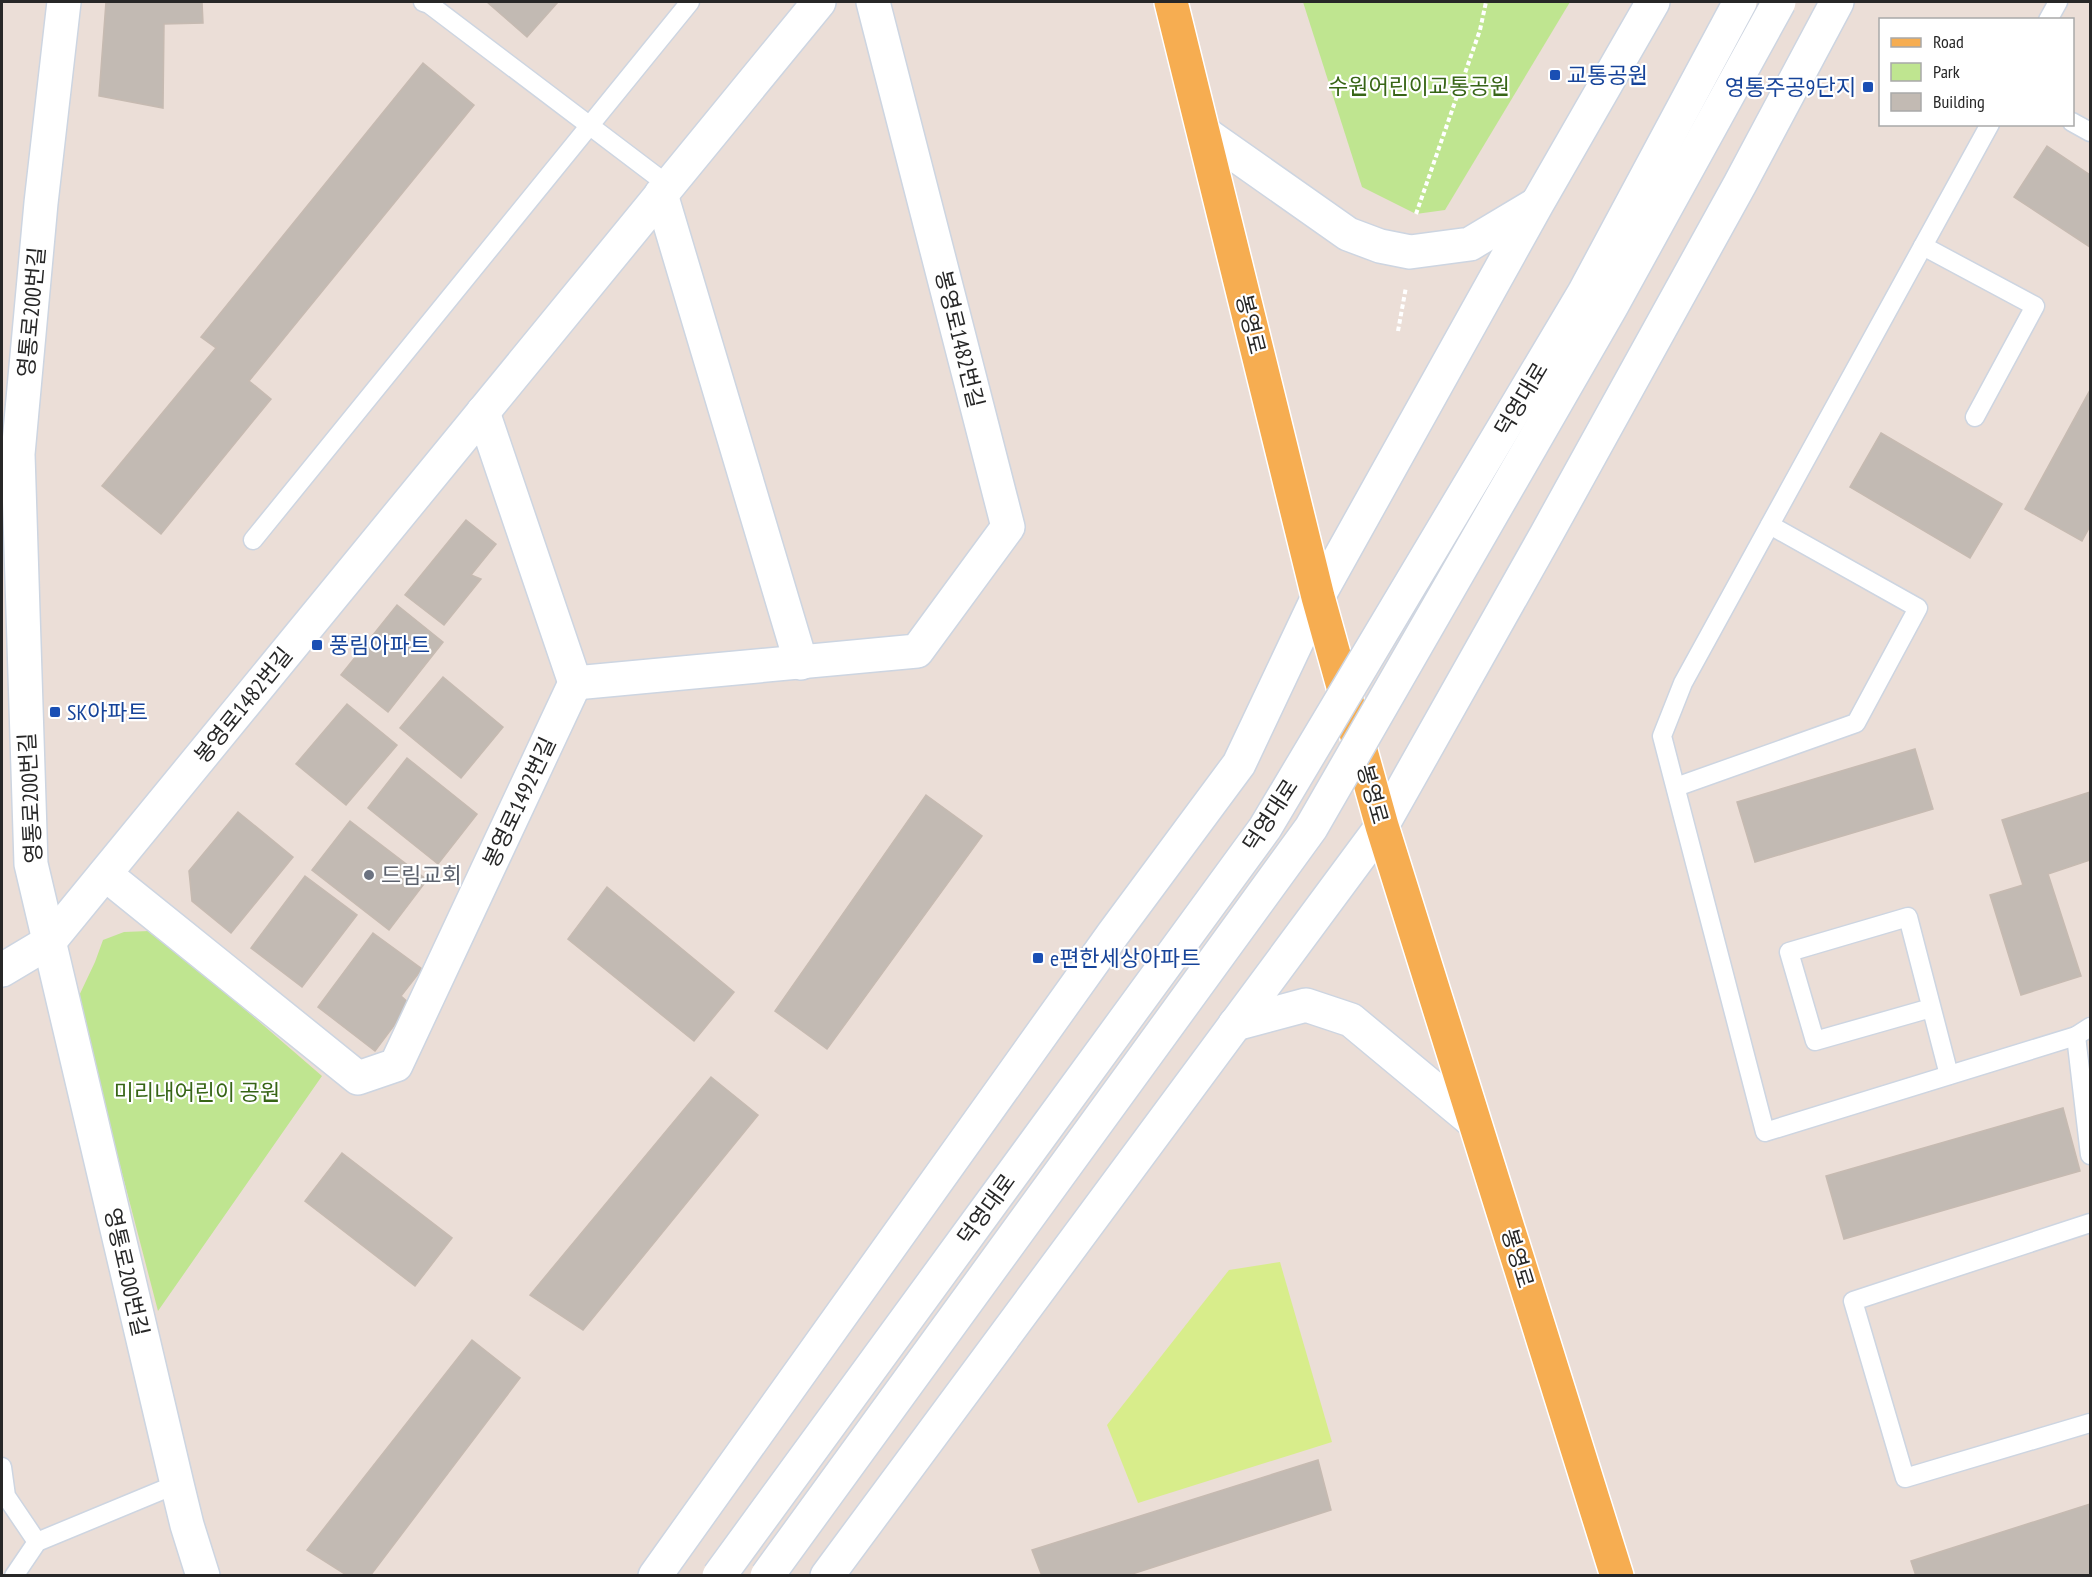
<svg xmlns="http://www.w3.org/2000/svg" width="2092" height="1577" font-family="'PT Sans Narrow','Noto Sans KR',sans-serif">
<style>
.green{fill:#bfe590}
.pitch{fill:#d8ed8b}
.building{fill:#c2bab3;stroke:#c6bab1;stroke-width:1.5}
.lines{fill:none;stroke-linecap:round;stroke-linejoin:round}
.lane-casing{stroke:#cdd5e1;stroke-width:21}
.street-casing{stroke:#cdd5e1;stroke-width:36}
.secondary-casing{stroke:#cdd5e1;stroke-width:36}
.primary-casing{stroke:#fff;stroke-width:36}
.path{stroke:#fff;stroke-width:4;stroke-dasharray:4.5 3;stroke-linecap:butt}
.lane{stroke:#fff;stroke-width:18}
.street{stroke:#fff;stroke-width:33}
.secondary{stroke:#fff;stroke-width:33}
.primary{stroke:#f6ad51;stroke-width:33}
.secondary-bridge-casing{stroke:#cdd5e1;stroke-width:36;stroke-linecap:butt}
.secondary-bridge{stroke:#fff;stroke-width:33}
.transit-dot{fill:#1a4fb4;stroke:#fff;stroke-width:2}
.worship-dot{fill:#6b7280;stroke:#fff;stroke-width:2}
.labels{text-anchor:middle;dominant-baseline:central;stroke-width:4.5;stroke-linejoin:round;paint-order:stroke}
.transit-label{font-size:22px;fill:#164399;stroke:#fff;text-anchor:start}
.park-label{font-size:22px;fill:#376516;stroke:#fff}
.street-label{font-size:22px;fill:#272727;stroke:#fff}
.worship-label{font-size:22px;fill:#5b616d;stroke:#fff;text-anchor:start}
</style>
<rect width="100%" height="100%" fill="#ebded7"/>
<!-- green -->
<g class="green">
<path d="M 1303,2 L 1570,2 L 1445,210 L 1416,214 L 1362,187 Z"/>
<path d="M 149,910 L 181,954 L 322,1076 L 158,1311 L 77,1000 L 95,962 L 103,940 L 124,932 L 149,931 Z"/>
</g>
<!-- pitch -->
<path class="pitch" d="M 1280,1262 L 1332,1442 L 1138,1503 L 1107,1425 L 1229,1270 Z"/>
<!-- building -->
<g class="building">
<path d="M 106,2 L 202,2 L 203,23 L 164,24 L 163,108 L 99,96 Z"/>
<path d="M 487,2 L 558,2 L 527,37 Z"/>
<path d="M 423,63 L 474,105 L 249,381 L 271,399 L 161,534 L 102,486 L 216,348 L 201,337 Z"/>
<path d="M 2047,146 L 2090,175 L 2090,247 L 2014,197 Z"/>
<path d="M 2090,390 L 2090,526 L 2082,541 L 2025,509 Z"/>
<path d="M 1881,433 L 2002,504 L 1970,558 L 1850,487 Z"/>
<path d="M 466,520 L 496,544 L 471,575 L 481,579 L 444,625 L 405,595 Z"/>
<path d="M 397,605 L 443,642 L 388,712 L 341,675 Z"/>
<path d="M 443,677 L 503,727 L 461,778 L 400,728 Z"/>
<path d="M 347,704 L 397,745 L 346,805 L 296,764 Z"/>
<path d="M 1915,749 L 1933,809 L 1755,862 L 1737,802 Z"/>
<path d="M 407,758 L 477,814 L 438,864 L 368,808 Z"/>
<path d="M 2090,792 L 2090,860 L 2048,874 L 2081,976 L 2021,995 L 1990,895 L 2023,885 L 2002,820 Z"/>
<path d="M 926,795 L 982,836 L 827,1049 L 775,1011 Z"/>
<path d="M 238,812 L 293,857 L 231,933 L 192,901 L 189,871 Z"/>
<path d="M 350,821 L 427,880 L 389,930 L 312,870 Z"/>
<path d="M 305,876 L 357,915 L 302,987 L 251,948 Z"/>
<path d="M 607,887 L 734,992 L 694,1041 L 568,939 Z"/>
<path d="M 373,933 L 422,969 L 401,996 L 410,1004 L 375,1051 L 318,1007 Z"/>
<path d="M 711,1077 L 758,1115 L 583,1330 L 530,1295 Z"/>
<path d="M 2063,1108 L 2080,1171 L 1844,1239 L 1826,1176 Z"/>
<path d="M 342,1153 L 452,1238 L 415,1286 L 305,1201 Z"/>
<path d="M 472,1340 L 520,1378 L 370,1576 L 348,1576 L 307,1550 Z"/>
<path d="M 1318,1460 L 1331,1510 L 1126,1576 L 1042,1576 L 1032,1550 Z"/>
<path d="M 2090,1504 L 2090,1574 L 2084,1576 L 1916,1576 L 1911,1561 Z"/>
</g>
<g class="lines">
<!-- lane casing -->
<g class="lane-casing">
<g id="lane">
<path d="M 423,2 L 429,4 L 668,185"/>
<path d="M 2048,20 L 2058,2"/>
<path d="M 2072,122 L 2090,132"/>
<path d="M 1990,124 L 1683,683 L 1662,736 L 1765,1132 L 2076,1036 L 2090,1027"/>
<path d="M 1923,246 L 2035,306 L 1975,417"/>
<path d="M 253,540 L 690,2"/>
<path d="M 1676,787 L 1856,723 L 1918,608 L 1770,525"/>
<path d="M 1931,1008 L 1815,1041 L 1789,952 L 1908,917 L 1949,1075"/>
<path d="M 2076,1036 L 2090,1155"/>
<path d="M 2090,1223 L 1853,1301 L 1905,1478 L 2090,1423"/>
<path d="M 2,1467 L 6,1496 L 37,1542"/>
<path d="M 14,1576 L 37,1542 L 177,1484"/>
</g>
</g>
<!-- street casing -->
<g class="street-casing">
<g id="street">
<path d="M 64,2 L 41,203 L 18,454 L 31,864 L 177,1484 L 187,1525 L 203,1576"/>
<path d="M 661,194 L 801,663"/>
<path d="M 483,412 L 575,683"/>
<path d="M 575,683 L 917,651 L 1008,527 L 873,2"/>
<path d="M 105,874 L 358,1078 L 396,1065 L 575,683"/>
<path d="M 2,970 L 49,942 L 819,2"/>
</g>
</g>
<!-- secondary casing -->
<g class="secondary-casing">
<g id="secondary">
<path d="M 1203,132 L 1348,234 L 1380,246 L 1410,252 L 1470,244 L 1535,205"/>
<path d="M 1235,1024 L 1306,1005 L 1351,1020 L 1475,1123"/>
<path d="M 655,1576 L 1113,934 L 1239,764 L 1318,597 L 1537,204 L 1653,2"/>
<path d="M 827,1576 L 1382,826 L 1546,535 L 1740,184 L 1837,2"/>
</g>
</g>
<!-- primary casing -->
<g class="primary-casing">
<path id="primary" d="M 1171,2 L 1318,597 L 1382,826 L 1617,1576"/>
</g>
<!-- path -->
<g class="path">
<path d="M 1416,214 L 1480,30 L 1486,2"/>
<path d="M 1398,331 L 1406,287"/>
</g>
<!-- lane -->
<use href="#lane" class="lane"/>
<!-- street -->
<use href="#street" class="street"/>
<!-- secondary -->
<use href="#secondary" class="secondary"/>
<!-- primary -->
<use href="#primary" class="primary"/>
<!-- secondary-bridge casing -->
<g class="secondary-bridge-casing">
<g id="secondary-bridge">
<path d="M 719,1576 L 1265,828 L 1584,293 L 1740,2"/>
<path d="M 767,1576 L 1311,828 L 1611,307 L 1779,2"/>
</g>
</g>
<!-- secondary-bridge -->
<use href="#secondary-bridge" class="secondary-bridge"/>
</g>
<!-- markers -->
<g class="transit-dot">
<rect x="1549" y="69" width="12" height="12" rx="3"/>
<rect x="1862" y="81" width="12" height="12" rx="3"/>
<rect x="311" y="639" width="12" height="12" rx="3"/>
<rect x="49" y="706" width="12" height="12" rx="3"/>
<rect x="1032" y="952" width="12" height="12" rx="3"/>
</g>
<circle class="worship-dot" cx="369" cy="875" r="6"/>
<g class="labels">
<!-- transit labels -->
<g class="transit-label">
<text x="1567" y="75">교통공원</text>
<text x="1856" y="87" text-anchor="end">영통주공9단지</text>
<text x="329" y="645">풍림아파트</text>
<text x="67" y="712">SK아파트</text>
<text x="1050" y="958">e편한세상아파트</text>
</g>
<!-- park labels -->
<g class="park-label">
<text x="1419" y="86">수원어린이교통공원</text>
<text x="197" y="1092">미리내어린이 공원</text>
</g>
<!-- street labels -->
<g class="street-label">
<text transform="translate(31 312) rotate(-85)">영통로200번길</text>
<text transform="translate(1251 324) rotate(76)">봉영로</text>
<text transform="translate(960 339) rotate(76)">봉영로1482번길</text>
<text transform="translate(1521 399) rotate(-59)">덕영대로</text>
<text transform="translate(243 705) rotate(-51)">봉영로1482번길</text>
<text transform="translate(1373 794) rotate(74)">봉영로</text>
<text transform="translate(30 798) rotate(-93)">영통로200번길</text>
<text transform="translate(519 802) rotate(-65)">봉영로1492번길</text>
<text transform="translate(1270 815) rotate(-57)">덕영대로</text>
<text transform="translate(986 1209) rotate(-54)">덕영대로</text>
<text transform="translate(1518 1258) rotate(73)">봉영로</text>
<text transform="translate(127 1272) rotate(77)">영통로200번길</text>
</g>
<!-- worship labels -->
<g class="worship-label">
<text x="381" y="875">드림교회</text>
</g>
</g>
<!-- border -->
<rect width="2092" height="1577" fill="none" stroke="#272727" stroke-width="6"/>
<!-- legend -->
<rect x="1879" y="18" width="195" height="108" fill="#ffffff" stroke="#a9a9a9" stroke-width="1.5"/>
<rect x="1891" y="38" width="30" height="9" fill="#f6ad51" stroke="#a9a9a9" stroke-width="1.5"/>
<text x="1933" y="48" font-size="18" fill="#272727">Road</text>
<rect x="1891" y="63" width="30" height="18" fill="#bfe590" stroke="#a9a9a9" stroke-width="1.5"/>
<text x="1933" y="78" font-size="18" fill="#272727">Park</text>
<rect x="1891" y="93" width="30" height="18" fill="#c2bab3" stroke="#a9a9a9" stroke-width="1.5"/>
<text x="1933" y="108" font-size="18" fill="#272727">Building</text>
</svg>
